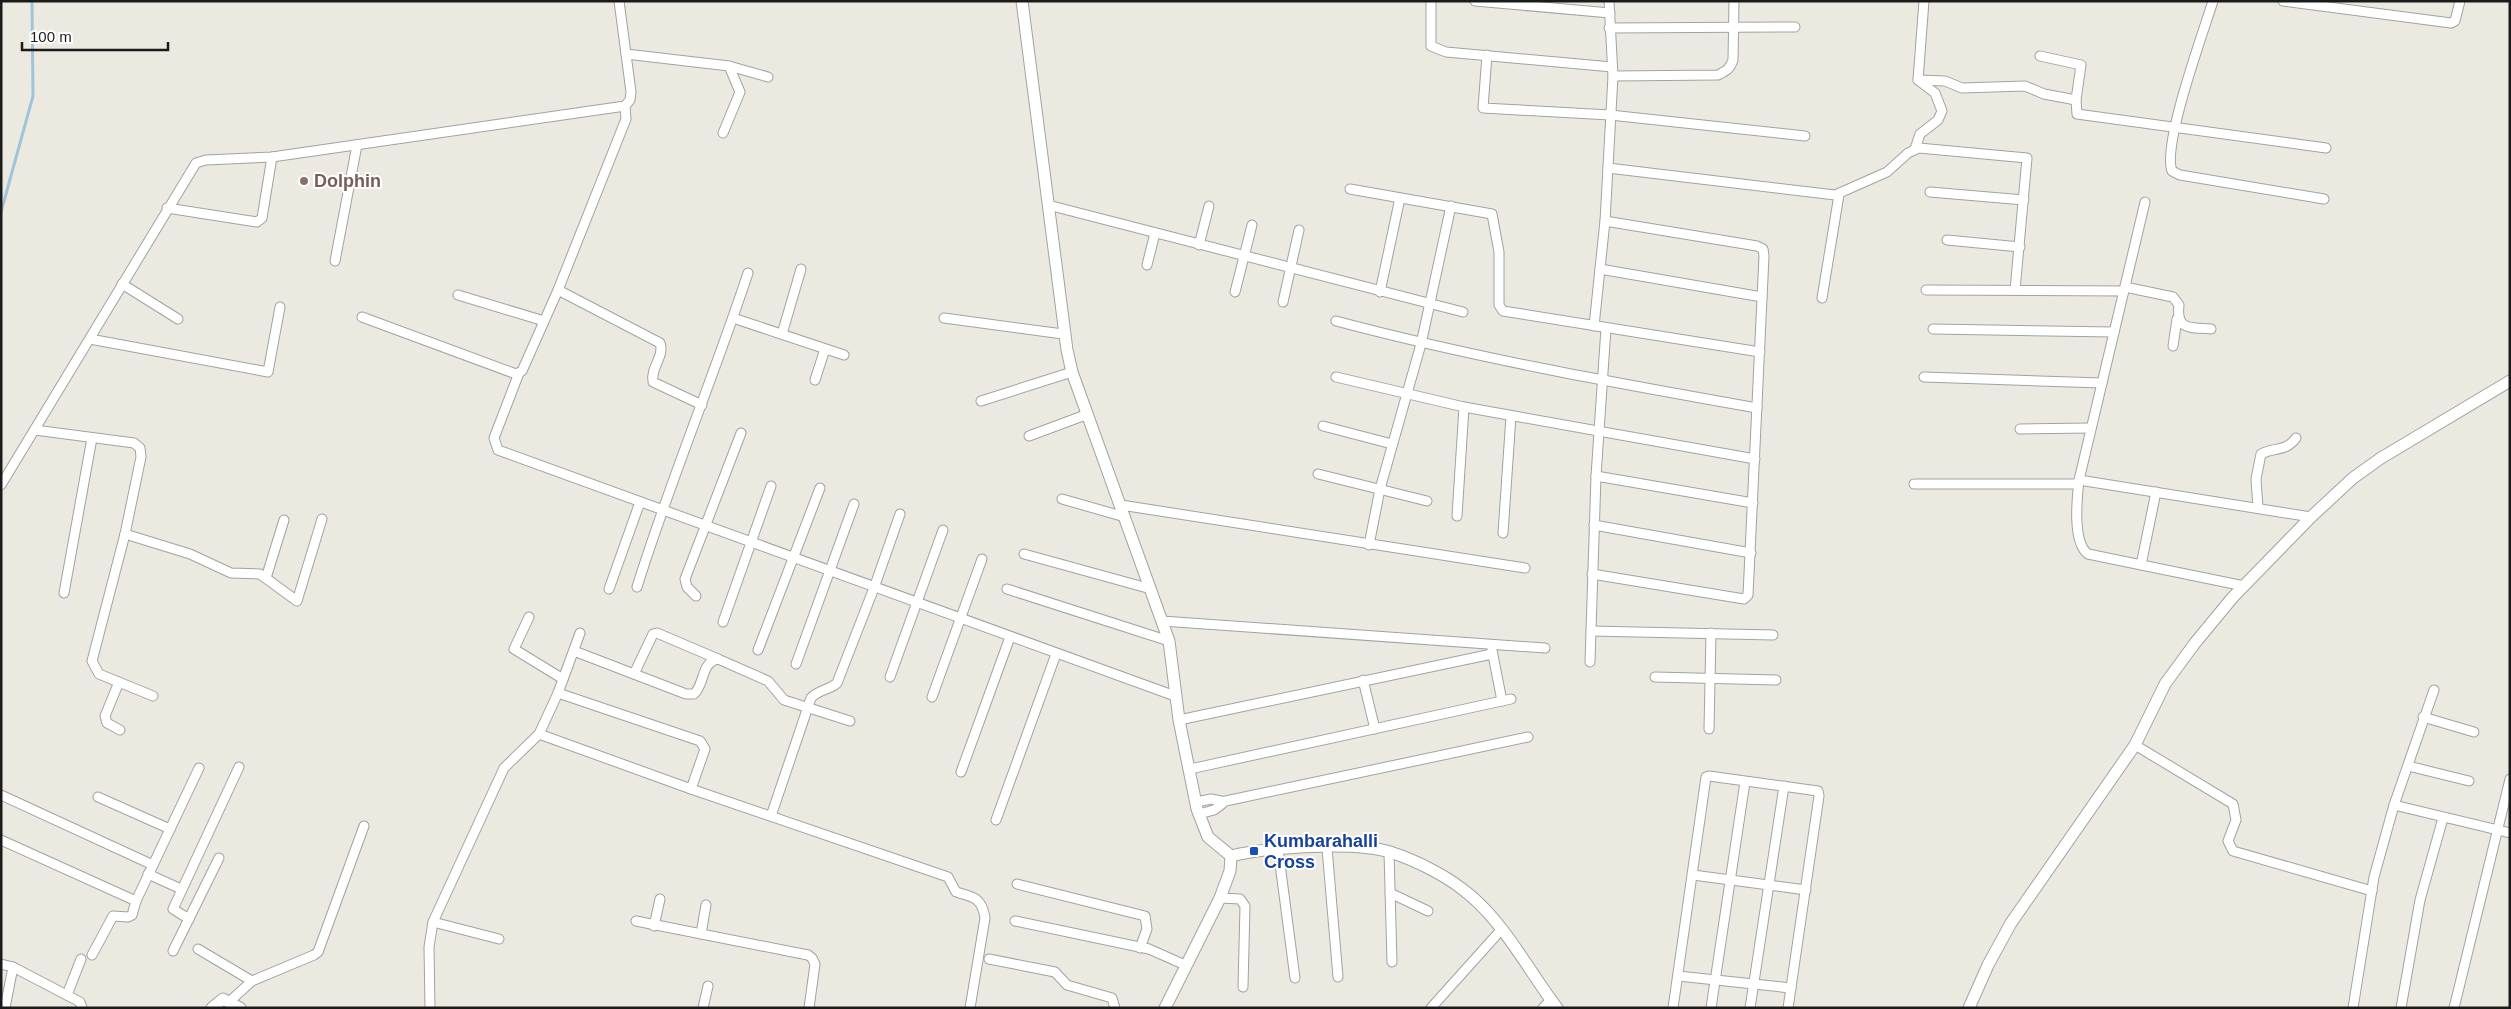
<svg xmlns="http://www.w3.org/2000/svg" width="2511" height="1009" font-family="Helvetica,sans-serif">
<style>
.lines{fill:none;stroke-linecap:round;stroke-linejoin:round}
.stream{stroke:#a2c4d9;stroke-width:3}
.minor-casing{stroke:#a2a2a2;stroke-width:11}
.tertiary-casing{stroke:#a2a2a2;stroke-width:13}
.minor{stroke:#fff;stroke-width:9}
.tertiary{stroke:#fff;stroke-width:11}
.education-dot{fill:#8d6e63;stroke:#fff;stroke-width:2}
.transit-dot{fill:#1a4fb4;stroke:#fff;stroke-width:2}
.labels{text-anchor:middle;dominant-baseline:central;stroke-width:4;stroke-linejoin:round;paint-order:stroke}
.education-label{font-size:18px;font-weight:bold;fill:#785e54;stroke:#fff;text-anchor:start}
.transit-label{font-size:18px;font-weight:bold;fill:#164399;stroke:#fff;text-anchor:start}
</style>
<rect width="100%" height="100%" fill="#eceae0"/>
<g class="lines">
<!-- stream -->
<path class="stream" d="M 1,212 L 33,96 L 32,1"/>
<!-- minor casing -->
<g class="minor-casing">
<g id="minor">
<path d="M 1431,1 L 1431,46 L 1446,52 L 1612,67"/>
<path d="M 1475,1 L 1610,13"/>
<path d="M 2213,1 C 2203,33 2162,145 2172,171 L 2180,175 L 2324,199"/>
<path d="M 2283,1 L 2451,23 L 2455,21 L 2460,1"/>
<path d="M 1609,28 L 1795,27"/>
<path d="M 626,54 L 729,66 L 768,77"/>
<path d="M 1487,55 L 1483,108 L 1610,115 L 1805,136"/>
<path d="M 2040,56 L 2081,65 L 2076,100 L 2077,114 L 2326,148"/>
<path d="M 1613,76 L 1718,75 C 1726,71 1730,69 1733,60 L 1734,1"/>
<path d="M 1918,80 L 1945,81 L 1962,88 L 2025,86 L 2044,94 L 2076,100"/>
<path d="M 723,133 L 740,92 L 729,66"/>
<path d="M 1915,149 L 1920,134 L 1938,120 L 1942,111 L 1935,93 L 1918,80 L 1924,1"/>
<path d="M 1608,168 L 1835,195 L 1887,172 L 1908,153 L 1919,148 L 2027,158 L 2015,290"/>
<path d="M 1350,189 L 1492,214 L 1499,252 L 1499,305 L 1503,311 L 1760,352"/>
<path d="M 1930,192 L 2024,200"/>
<path d="M 2145,202 L 2079,480 C 2077,498 2072,542 2088,554 L 2244,586"/>
<path d="M 1048,205 L 1463,312"/>
<path d="M 167,208 L 257,222 L 262,218 L 272,157"/>
<path d="M 1947,240 L 2020,247"/>
<path d="M 1199,245 L 1209,206"/>
<path d="M 335,261 L 357,145"/>
<path d="M 1147,265 L 1155,233"/>
<path d="M 1600,269 L 1762,297"/>
<path d="M 122,284 L 178,319"/>
<path d="M 2125,287 L 2173,297 L 2179,305 C 2176,331 2190,327 2211,329"/>
<path d="M 558,290 L 660,343 C 665,356 650,368 653,382 L 702,405"/>
<path d="M 1926,290 L 2124,291"/>
<path d="M 1235,292 L 1252,225"/>
<path d="M 1380,292 L 1400,198"/>
<path d="M 458,295 L 544,321"/>
<path d="M 1822,298 L 1839,195"/>
<path d="M 1283,302 L 1299,230"/>
<path d="M 362,317 L 516,374 L 522,371 L 558,290 L 626,119 L 625,106"/>
<path d="M 733,318 L 844,355"/>
<path d="M 944,318 L 1063,334"/>
<path d="M 1336,321 C 1475,358 1616,383 1757,408"/>
<path d="M 1594,326 L 1605,221 L 1613,76 L 1609,1"/>
<path d="M 1933,329 L 2114,332"/>
<path d="M 782,334 L 801,269"/>
<path d="M 90,339 L 268,372 L 280,307"/>
<path d="M 2173,346 L 2177,319"/>
<path d="M 519,373 L 494,438 L 498,450 L 1175,696"/>
<path d="M 1336,377 L 1464,407 L 1755,459"/>
<path d="M 1924,377 L 2102,383"/>
<path d="M 815,380 L 825,349"/>
<path d="M 981,401 L 1072,372"/>
<path d="M 1323,426 L 1392,444"/>
<path d="M 2020,429 L 2091,428"/>
<path d="M 35,430 L 134,443 L 140,448 L 141,457 L 125,534 L 190,554 L 231,573 L 260,574 L 297,601 L 322,519"/>
<path d="M 1029,436 L 1088,414"/>
<path d="M 1318,474 L 1427,501"/>
<path d="M 1596,476 L 1753,503"/>
<path d="M 2079,480 L 2311,517"/>
<path d="M 1914,484 L 2078,484"/>
<path d="M 1,485 L 196,163 L 206,160 L 272,157 L 625,106 L 630,100 L 631,92 L 619,1"/>
<path d="M 1062,499 L 1125,517"/>
<path d="M 1121,505 L 1525,568"/>
<path d="M 2258,508 L 2256,479 L 2261,454 C 2274,447 2286,452 2296,438"/>
<path d="M 1457,516 L 1464,407"/>
<path d="M 1594,525 L 1751,553"/>
<path d="M 1503,533 L 1511,416"/>
<path d="M 125,534 L 92,661 L 99,674 L 153,696"/>
<path d="M 1369,545 L 1380,489 L 1421,344 L 1451,206"/>
<path d="M 1024,554 L 1151,589"/>
<path d="M 2141,565 L 2156,492"/>
<path d="M 1592,574 L 1744,599 L 1748,595 L 1764,256 L 1763,249 L 1757,246 L 1605,221"/>
<path d="M 266,578 L 284,520"/>
<path d="M 637,587 C 670,481 713,379 748,273"/>
<path d="M 609,589 L 640,502"/>
<path d="M 1007,589 L 1169,641"/>
<path d="M 64,593 L 92,438"/>
<path d="M 696,596 L 687,587 L 685,579 L 741,433"/>
<path d="M 529,617 L 514,649 L 563,679"/>
<path d="M 1162,621 L 1545,648"/>
<path d="M 723,622 L 771,486"/>
<path d="M 1591,631 L 1773,635"/>
<path d="M 758,650 L 820,488"/>
<path d="M 1492,650 L 1502,701"/>
<path d="M 574,651 L 686,694 L 694,694 C 705,684 701,662 718,659 L 768,681 L 784,700 L 850,721"/>
<path d="M 1590,662 L 1596,476 L 1606,328"/>
<path d="M 796,664 L 854,504"/>
<path d="M 634,674 L 653,634 L 657,633 L 718,659"/>
<path d="M 890,677 L 943,530"/>
<path d="M 1655,677 L 1776,680"/>
<path d="M 1363,680 L 1375,729"/>
<path d="M 119,682 L 105,716 L 107,723 L 120,730"/>
<path d="M 558,693 L 700,741 L 705,749 L 691,789"/>
<path d="M 932,697 L 982,559"/>
<path d="M 2423,717 L 2474,732"/>
<path d="M 1179,720 L 1492,654"/>
<path d="M 1709,729 L 1711,633"/>
<path d="M 539,734 L 691,789 L 948,877 L 956,892 C 974,897 982,898 985,918 L 970,1008"/>
<path d="M 2135,745 L 2233,804 L 2236,820 L 2228,841 L 2233,851 L 2372,891"/>
<path d="M 2408,766 L 2469,781"/>
<path d="M 1190,769 L 1511,699"/>
<path d="M 961,772 L 1010,637"/>
<path d="M 1,795 L 153,865"/>
<path d="M 98,797 L 170,829"/>
<path d="M 1196,802 L 1211,799 L 1221,801 L 1222,804 L 1214,810 L 1199,814"/>
<path d="M 1221,802 L 1528,737"/>
<path d="M 2394,805 L 2510,833"/>
<path d="M 771,816 L 811,698 C 819,689 830,690 837,683 L 874,588 L 900,514"/>
<path d="M 996,820 L 1056,654"/>
<path d="M 1,840 L 136,901 L 199,768"/>
<path d="M 1327,848 L 1338,977"/>
<path d="M 1278,849 L 1295,978"/>
<path d="M 1389,852 L 1392,962"/>
<path d="M 148,874 L 181,889"/>
<path d="M 1693,875 L 1806,890"/>
<path d="M 1017,884 L 1145,916 L 1147,929 L 1140,948"/>
<path d="M 1390,893 L 1428,911"/>
<path d="M 1220,898 L 1240,899 L 1245,906 L 1243,987"/>
<path d="M 189,919 L 173,909 L 239,767"/>
<path d="M 636,921 L 808,955 L 812,958 L 815,964 L 809,1008"/>
<path d="M 1015,921 L 1149,949 L 1185,965"/>
<path d="M 433,922 L 499,939"/>
<path d="M 654,926 L 660,899"/>
<path d="M 701,934 L 706,905"/>
<path d="M 198,949 L 252,981"/>
<path d="M 173,951 L 219,858"/>
<path d="M 92,955 L 113,916 L 128,917 L 132,915 L 136,901"/>
<path d="M 989,959 L 1055,972 L 1067,985 L 1112,998 L 1115,1008"/>
<path d="M 1,964 L 13,967 L 80,1002 L 82,1008"/>
<path d="M 1678,976 L 1791,988"/>
<path d="M 67,995 L 81,959"/>
<path d="M 230,1001 L 252,981 L 314,955 L 318,952 L 364,826"/>
<path d="M 5,1008 L 13,967"/>
<path d="M 430,1008 L 429,947 L 433,922 L 504,768 L 539,734 L 558,693 L 580,633"/>
<path d="M 703,1008 L 708,986"/>
<path d="M 1431,1008 L 1501,930"/>
<path d="M 1543,1008 L 1551,1000"/>
<path d="M 1673,1008 L 1706,777 L 1709,776 L 1818,791 L 1819,796 L 1788,1008"/>
<path d="M 1711,1008 L 1745,782"/>
<path d="M 1750,1008 L 1784,786"/>
<path d="M 2353,1008 L 2374,877 L 2394,805 L 2434,690"/>
<path d="M 2401,1008 L 2420,900 L 2443,818"/>
<path d="M 2454,1008 L 2510,779"/>
</g>
</g>
<!-- tertiary casing -->
<g class="tertiary-casing">
<g id="tertiary">
<path d="M 1022,1 L 1067,350 L 1072,372 L 1169,641 L 1179,720 L 1197,809 L 1208,837 L 1231,856 C 1270,847 1353,841 1390,852 C 1418,861 1449,877 1471,896 C 1506,926 1529,971 1557,1008"/>
<path d="M 212,1008 L 223,999 L 240,1008"/>
<path d="M 1165,1008 L 1220,898 L 1230,871 L 1231,856"/>
<path d="M 1969,1008 L 1988,965 L 2011,923 L 2135,745 L 2165,684 L 2195,643 L 2233,597 L 2311,517 L 2353,478 L 2381,458 L 2510,381"/>
</g>
</g>
<!-- minor -->
<use href="#minor" class="minor"/>
<!-- tertiary -->
<use href="#tertiary" class="tertiary"/>
</g>
<!-- markers -->
<circle class="education-dot" cx="304" cy="181" r="5"/>
<rect class="transit-dot" x="1249" y="846" width="10" height="10" rx="2.5"/>
<g class="labels">
<!-- education labels -->
<g class="education-label">
<text x="314" y="181">Dolphin</text>
</g>
<!-- transit labels -->
<g class="transit-label">
<text x="1264" y="841">Kumbarahalli<tspan x="1264" dy="21">Cross</tspan></text>
</g>
</g>
<!-- border -->
<rect width="2511" height="1009" fill="none" stroke="#1b1b1b" stroke-width="5"/>
<!-- scale -->
<path d="M22 42v8h146v-8" fill="none" stroke="#1b1b1b" stroke-width="2.5"/>
<text x="30" y="42" font-size="15" fill="#1b1b1b" stroke="#ffffff" stroke-width="4" paint-order="stroke">100 m</text>
</svg>
